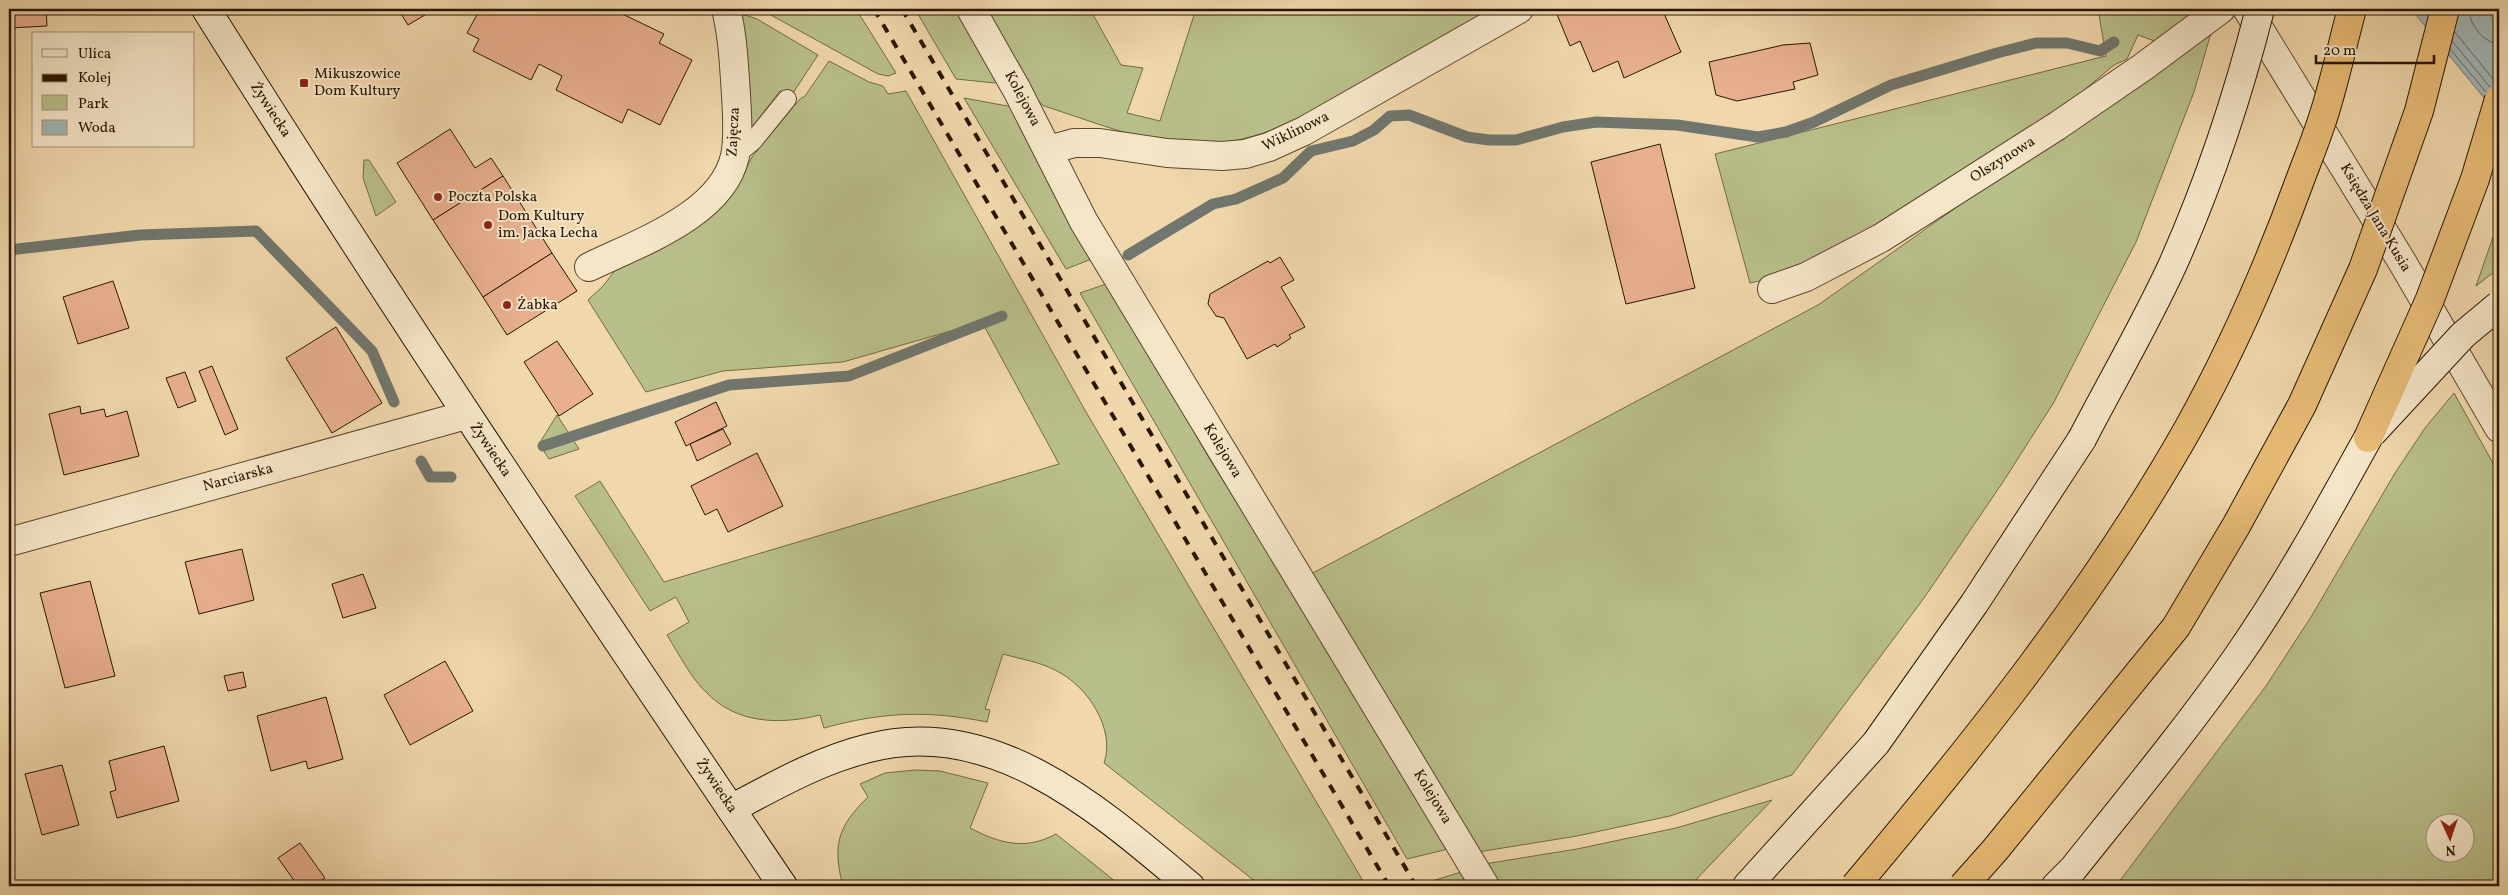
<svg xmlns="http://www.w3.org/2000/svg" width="2508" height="895" font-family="Vollkorn,serif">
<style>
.green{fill:#b9bf8a;stroke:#716a46;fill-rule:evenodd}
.water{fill:#a1b6b6;stroke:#71766e}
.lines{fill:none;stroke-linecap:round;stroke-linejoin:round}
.shore{stroke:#65665c;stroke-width:1}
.stream{stroke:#71766e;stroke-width:11}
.building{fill:#e9b08f;stroke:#291502}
.service-casing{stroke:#5b462c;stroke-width:20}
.minor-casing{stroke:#5b462c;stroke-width:30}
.secondary-casing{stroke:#291502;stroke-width:30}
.service{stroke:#f5e6c9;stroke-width:18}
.minor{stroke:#f5e6c9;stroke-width:28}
.secondary{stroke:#f5e6c9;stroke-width:28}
.rail{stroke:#291502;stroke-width:4;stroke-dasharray:9 9;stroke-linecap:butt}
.secondary-bridge-casing{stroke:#291502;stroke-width:30;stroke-linecap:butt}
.motorway-bridge-casing{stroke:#291502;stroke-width:30;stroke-linecap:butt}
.secondary-bridge{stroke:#f5e6c9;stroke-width:28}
.motorway-bridge{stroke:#e8bc76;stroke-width:28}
.poi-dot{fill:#8f2418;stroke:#f5e6c9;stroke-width:2}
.labels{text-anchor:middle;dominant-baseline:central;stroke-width:4;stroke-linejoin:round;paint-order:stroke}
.poi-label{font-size:15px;fill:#291502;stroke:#f5e6c9;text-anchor:start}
.street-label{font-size:15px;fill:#291502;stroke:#f5e6c9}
</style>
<rect width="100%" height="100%" fill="#f0d8ac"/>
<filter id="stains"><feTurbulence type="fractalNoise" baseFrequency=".004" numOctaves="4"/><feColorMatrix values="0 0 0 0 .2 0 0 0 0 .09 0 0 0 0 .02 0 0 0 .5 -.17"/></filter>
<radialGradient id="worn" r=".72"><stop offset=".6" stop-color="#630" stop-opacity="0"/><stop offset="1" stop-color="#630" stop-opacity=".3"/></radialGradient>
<!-- green -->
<g class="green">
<path d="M 760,9 L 856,9 L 896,73 L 888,76 L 878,74 Z"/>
<path d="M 915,9 L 959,9 L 997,76 L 995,83 L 956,79 Z"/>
<path d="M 983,9 L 1090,9 L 1121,65 L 1143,68 L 1127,113 L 1160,121 L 1196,9 L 1501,9 C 1459,32 1416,55 1374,78 C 1316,110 1259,147 1191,144 C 1143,143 1089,120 1044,106 L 1036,99 Z"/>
<path d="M 2098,9 L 2201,9 L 2160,43 L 2138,35 L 2127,59 L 2114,65 L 2051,118 L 1874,231 L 1793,273 L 1750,283 L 1715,154 L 2106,56 Z"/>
<path d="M 742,14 L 757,19 L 818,55 L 793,93 L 780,91 L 749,131 Z"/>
<path d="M 2213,26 L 2194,92 L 2136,242 L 2054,402 L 2003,482 L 1924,598 L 1792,775 L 1670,816 L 1577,836 L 1478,852 L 1307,576 L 1818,305 Z"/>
<path d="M 829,61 L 869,82 L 883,86 L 888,94 L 906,91 L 1086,412 L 1366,886 L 1261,886 L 1104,763 C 1116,729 1087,685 1055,670 C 1040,662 1020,659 1003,654 L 985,709 L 990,710 L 987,722 C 928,710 882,712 824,728 L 820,715 C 780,725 736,724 706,692 C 690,677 679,654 667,635 L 689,622 L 676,597 L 650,611 L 575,496 L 600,481 L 664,582 L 1059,464 L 982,322 L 843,362 L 723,371 L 646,392 L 588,300 L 603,286 L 617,268 L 686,233 L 709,218 L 742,177 L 752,157 L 800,99 L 805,96 Z"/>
<path d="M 964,98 L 1013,107 L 1097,257 L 1066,269 Z"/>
<path d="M 364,160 L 369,160 L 396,202 L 376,216 L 363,178 Z"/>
<path d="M 2499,220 L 2499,268 L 2476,286 Z"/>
<path d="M 1109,283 L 1209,458 L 1452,848 L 1407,859 L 1080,293 Z"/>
<path d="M 2454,393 L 2499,474 L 2499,886 L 2116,886 L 2266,686 L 2311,617 L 2395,473 L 2425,428 ZM 2436,822 L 2466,822 L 2466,852 L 2436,852 Z"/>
<path d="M 557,415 L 579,449 L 549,459 L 539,444 Z"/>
<path d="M 915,770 L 940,771 L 988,783 L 970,828 C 999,843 1025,851 1056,834 L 1121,886 L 843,886 C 832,845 838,826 868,797 L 860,784 L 885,773 Z"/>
<path d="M 1772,800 L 1690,886 L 1497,886 L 1484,864 L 1577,849 L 1676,828 Z"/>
<path d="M 1464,871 L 1473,886 L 1428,886 L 1426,883 Z"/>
</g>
<!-- water -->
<path class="water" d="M 2411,9 L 2486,9 L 2499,28 L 2499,116 Z"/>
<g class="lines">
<!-- shore -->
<g class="shore">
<path d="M 2469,9 C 2469,24 2483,43 2499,44"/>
<path d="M 2455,32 L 2497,84"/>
<path d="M 2452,41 L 2490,87"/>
<path d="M 2450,49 L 2486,92"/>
</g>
<!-- stream -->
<g class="stream">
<path d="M 9,250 L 140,235 L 256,231 L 372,351 L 394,402"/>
<path d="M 1128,255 L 1213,204 L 1236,199 L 1283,178 L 1311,151 L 1353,141 L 1374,130 L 1390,116 L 1409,115 L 1467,137 L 1489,140 L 1516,140 L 1563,127 L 1596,122 L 1677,125 L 1758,137 L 1786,132 L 1814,122 L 1891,85 L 1997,53 L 2036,43 L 2067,43 L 2100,51 L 2114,42"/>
<path d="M 543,446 L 729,385 L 849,376 L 1002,316"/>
<path d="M 421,461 L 430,477 L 451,477"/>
</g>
</g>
<!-- building -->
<g class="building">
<path d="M 9,9 L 46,9 L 47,26 L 9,28 Z"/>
<path d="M 398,9 L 435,9 L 408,25 Z"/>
<path d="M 480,9 L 583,9 L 595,15 L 598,9 L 612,9 L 664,34 L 659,43 L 692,60 L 660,125 L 628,109 L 622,123 L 556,90 L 562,76 L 539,64 L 531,80 L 473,51 L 479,39 L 467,33 Z"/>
<path d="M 1563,9 L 1662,9 L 1681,52 L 1624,78 L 1618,61 L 1593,72 L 1580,41 L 1570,46 L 1556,12 Z"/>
<path d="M 1810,43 L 1818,75 L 1793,82 L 1795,89 L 1737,101 L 1716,95 L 1709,62 L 1783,45 Z"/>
<path d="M 450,129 L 475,168 L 491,158 L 503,176 L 433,220 L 397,163 Z"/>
<path d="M 1660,144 L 1695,288 L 1626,304 L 1591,162 Z"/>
<path d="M 503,176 L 552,253 L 483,297 L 433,220 Z"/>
<path d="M 552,253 L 577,291 L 507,335 L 483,297 Z"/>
<path d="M 1280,257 L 1294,280 L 1281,287 L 1305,327 L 1289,335 L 1291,338 L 1277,347 L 1275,344 L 1247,359 L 1224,318 L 1216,316 L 1208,304 L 1210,294 L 1268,261 L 1270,263 Z"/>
<path d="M 113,281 L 129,328 L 78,344 L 63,297 Z"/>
<path d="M 336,327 L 382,403 L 332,433 L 286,358 Z"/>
<path d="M 557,341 L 593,394 L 559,416 L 524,362 Z"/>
<path d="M 212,366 L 238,429 L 225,435 L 199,371 Z"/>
<path d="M 185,372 L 196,401 L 178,408 L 166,378 Z"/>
<path d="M 716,402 L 727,426 L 686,446 L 675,422 Z"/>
<path d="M 80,406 L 81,414 L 104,409 L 106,417 L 127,411 L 139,456 L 64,475 L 49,414 Z"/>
<path d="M 723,429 L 731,444 L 697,461 L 690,444 Z"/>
<path d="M 757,453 L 783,506 L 728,532 L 717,509 L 705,515 L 691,486 Z"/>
<path d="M 242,549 L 254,600 L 199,614 L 185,562 Z"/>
<path d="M 363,574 L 376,608 L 343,618 L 332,584 Z"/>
<path d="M 90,581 L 115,676 L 65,688 L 40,593 Z"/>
<path d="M 445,661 L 473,711 L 410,745 L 384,695 Z"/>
<path d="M 243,672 L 246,687 L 228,691 L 224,676 Z"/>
<path d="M 326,697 L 343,759 L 308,769 L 306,761 L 271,771 L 257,716 Z"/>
<path d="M 164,746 L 179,801 L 117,818 L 110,792 L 116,790 L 109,761 Z"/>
<path d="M 62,765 L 79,825 L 42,835 L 25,774 Z"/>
<path d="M 300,843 L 325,878 L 313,886 L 298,886 L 278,858 Z"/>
</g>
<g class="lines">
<!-- service casing -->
<g class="service-casing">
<path id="service" d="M 735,156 L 753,141 L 787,99"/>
</g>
<!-- minor casing -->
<g class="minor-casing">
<g id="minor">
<path d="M 971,9 L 1017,90 L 1084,222 L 1485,886"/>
<path d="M 2247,9 L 2401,260 L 2499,428"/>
<path d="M 1049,150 L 1074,143 L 1100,143 L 1167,153 L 1222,156 L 1245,154 L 1269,147 L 1304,131 L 1519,9"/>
<path d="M 589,267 C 638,243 722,215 735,156 C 739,137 737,115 736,95 C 734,66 733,37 726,9"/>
<path d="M 1772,289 L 1806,277 L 1881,238 L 2057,126 L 2143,67 L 2221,9"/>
<path d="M 9,542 L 466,415"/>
</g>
</g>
<!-- secondary casing -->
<g class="secondary-casing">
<g id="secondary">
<path d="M 206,9 C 392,306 587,596 783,886"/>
<path d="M 731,809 C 776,785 820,760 869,748 C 994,715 1102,812 1190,886"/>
<path d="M 1747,886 L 1876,743 L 1974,604 L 2082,439"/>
<path d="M 2056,886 L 2073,869 C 2129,799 2186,730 2238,656 C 2286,587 2327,512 2368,438"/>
</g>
</g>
<!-- service -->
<use href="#service" class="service"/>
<!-- minor -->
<use href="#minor" class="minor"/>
<!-- secondary -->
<use href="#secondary" class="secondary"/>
<!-- rail -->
<g class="rail">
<path d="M 874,9 L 1389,886"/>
<path d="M 902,9 L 1416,886"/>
</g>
<!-- secondary-bridge casing -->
<g class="secondary-bridge-casing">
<g id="secondary-bridge">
<path d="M 2372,433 L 2463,335 L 2499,305"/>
<path d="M 2082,439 C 2112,381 2146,323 2173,264 C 2210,181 2238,96 2260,9"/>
</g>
</g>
<!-- motorway-bridge casing -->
<g class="motorway-bridge-casing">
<g id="motorway-bridge">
<path d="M 2368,438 L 2430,299 L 2475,179 L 2499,99"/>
<path d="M 1855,886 C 1976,742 2096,592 2189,427 C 2233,348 2269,265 2300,180 C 2309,156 2319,132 2326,108 C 2336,75 2343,42 2352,9"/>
<path d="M 1963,886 L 1995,850 L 2176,627 L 2236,526 L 2302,405 L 2363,269 L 2419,111 L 2445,9"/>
</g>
</g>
<!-- secondary-bridge -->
<use href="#secondary-bridge" class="secondary-bridge"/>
<!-- motorway-bridge -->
<use href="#motorway-bridge" class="motorway-bridge"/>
</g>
<!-- markers -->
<g class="poi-dot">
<rect x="299" y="78" width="10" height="10" rx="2.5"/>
<circle cx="438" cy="197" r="5"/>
<circle cx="488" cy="225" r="5"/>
<circle cx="507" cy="305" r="5"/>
</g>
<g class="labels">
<!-- poi labels -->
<g class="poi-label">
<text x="314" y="74">Mikuszowice<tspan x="314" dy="17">Dom Kultury</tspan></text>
<text x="448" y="197">Poczta Polska</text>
<text x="498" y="216">Dom Kultury<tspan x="498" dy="17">im. Jacka Lecha</tspan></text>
<text x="517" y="305">Żabka</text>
</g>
<!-- street labels -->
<g class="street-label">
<text transform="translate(1022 99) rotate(62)">Kolejowa</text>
<text transform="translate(270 110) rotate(57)">Żywiecka</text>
<text transform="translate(734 132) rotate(-87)">Zajęcza</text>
<text transform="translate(1296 132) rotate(-26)">Wiklinowa</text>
<text transform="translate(2003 160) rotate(-32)">Olszynowa</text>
<text transform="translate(2375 218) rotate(59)">Księdza Jana Kusia</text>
<text transform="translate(490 450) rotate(56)">Żywiecka</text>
<text transform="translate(1222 451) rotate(59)">Kolejowa</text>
<text transform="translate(238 478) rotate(-15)">Narciarska</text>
<text transform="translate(716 786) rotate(56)">Żywiecka</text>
<text transform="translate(1432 797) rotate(59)">Kolejowa</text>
</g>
</g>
<!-- margin -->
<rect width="2508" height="895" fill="none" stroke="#f0d8ac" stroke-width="30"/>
<rect x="10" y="10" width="2488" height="875" fill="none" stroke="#291502" stroke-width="2.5"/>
<rect x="15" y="15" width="2478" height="865" fill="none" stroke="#291502"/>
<!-- legend -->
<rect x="32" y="32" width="162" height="115" fill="#f5e6c9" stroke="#a39279"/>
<rect x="42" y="49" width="25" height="8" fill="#f5e6c9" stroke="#a39279"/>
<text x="78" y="58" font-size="15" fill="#291502">Ulica</text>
<rect x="42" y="74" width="25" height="8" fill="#291502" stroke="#a39279"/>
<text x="78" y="82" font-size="15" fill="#291502">Kolej</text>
<rect x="42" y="95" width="25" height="15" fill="#b9bf8a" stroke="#a39279"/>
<text x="78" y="108" font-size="15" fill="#291502">Park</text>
<rect x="42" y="120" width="25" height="15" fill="#a1b6b6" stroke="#a39279"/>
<text x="78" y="132" font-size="15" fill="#291502">Woda</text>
<!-- north arrow -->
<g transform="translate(2450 838) rotate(177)"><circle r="24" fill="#f5e6c9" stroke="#a39279"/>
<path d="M0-4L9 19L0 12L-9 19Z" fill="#8f2418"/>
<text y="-8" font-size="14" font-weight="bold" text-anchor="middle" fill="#291502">N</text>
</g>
<!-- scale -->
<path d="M2316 55v8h118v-8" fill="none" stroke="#291502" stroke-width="2.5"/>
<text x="2323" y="55" font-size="15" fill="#291502" stroke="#f5e6c9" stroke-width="4" paint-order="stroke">20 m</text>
<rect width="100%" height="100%" filter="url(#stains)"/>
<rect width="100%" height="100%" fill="url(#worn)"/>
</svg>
